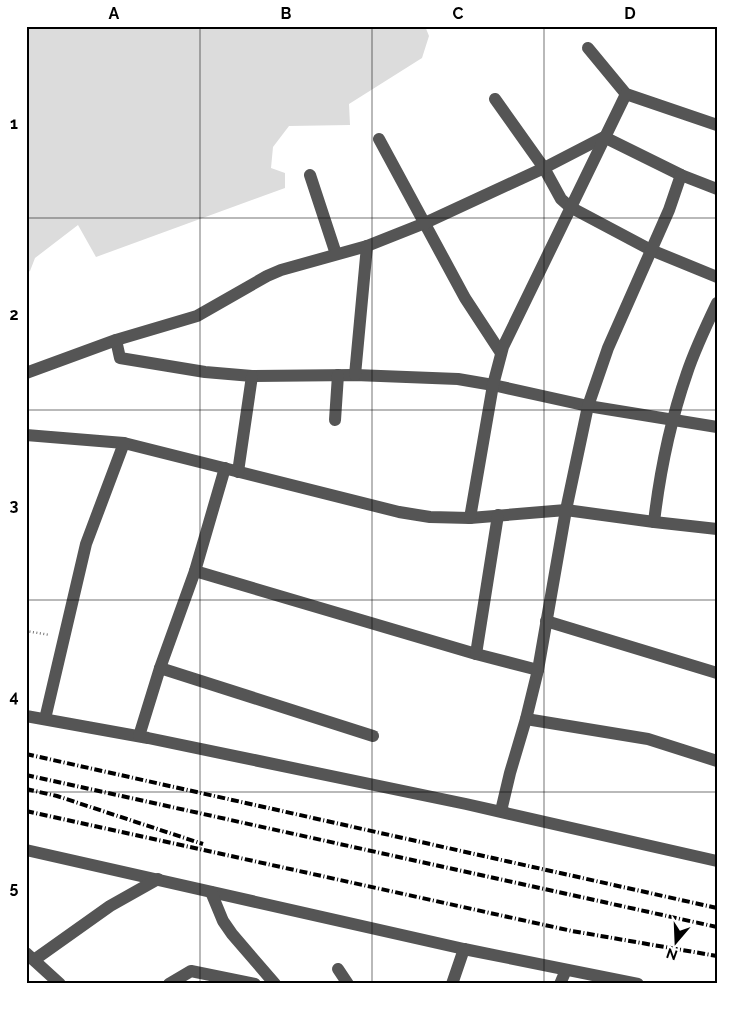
<svg xmlns="http://www.w3.org/2000/svg" width="743" height="1010" font-family="Raleway,sans-serif">
<style>
.green{fill:#dcdcdc}
.lines{fill:none;stroke-linecap:round;stroke-linejoin:round}
.path{stroke:#777;stroke-width:2.5;stroke-dasharray:1 2.5;stroke-linecap:butt}
.minor{stroke:#555;stroke-width:12}
.rail{stroke:#000;stroke-width:4;stroke-dasharray:8 2.5 1 2.5;stroke-linecap:butt}
.grid{fill:none;stroke:#000;stroke-width:1;stroke-opacity:0.55}
.neatline{fill:none;stroke:#000;stroke-width:2}
.grid-label{font-size:16px;text-anchor:middle;font-weight:bold;fill:#000}
</style>
<rect width="100%" height="100%" fill="#fff"/>
<!-- green -->
<path class="green" d="M 26,26 L 425,26 L 429,36 L 422,58 L 349,104 L 350,125 L 289,126 L 273,147 L 271,168 L 285,173 L 285,188 L 96,257 L 78,225 L 35,258 L 30,271 L 26,273 Z"/>
<g class="lines">
<!-- path -->
<path class="path" d="M 26,631 L 50,635"/>
<!-- minor -->
<g class="minor">
<path d="M 588,48 L 626,94 L 717,125"/>
<path d="M 495,99 L 544,168 L 561,199 L 570,207 L 651,250 L 717,277"/>
<path d="M 379,139 L 465,298 L 501,353"/>
<path d="M 310,175 L 336,254"/>
<path d="M 116,340 L 120,358 L 205,372 L 252,376 L 355,375 L 458,379 L 493,385 L 588,406 L 717,427"/>
<path d="M 26,373 L 116,340 L 197,316 L 267,276 L 281,270 L 367,246 L 425,223 L 544,168 L 604,137 L 681,175 L 717,189"/>
<path d="M 355,375 L 367,246"/>
<path d="M 335,420 L 338,375"/>
<path d="M 26,435 L 124,443 L 399,512 L 430,517 L 470,518 L 566,510 L 654,522 L 717,529"/>
<path d="M 238,472 L 252,376"/>
<path d="M 470,518 L 493,385 L 503,347 L 626,94"/>
<path d="M 654,522 C 660,471 670,422 687,373 C 695,349 706,326 717,303"/>
<path d="M 195,571 L 476,654 L 538,670"/>
<path d="M 546,621 L 717,673"/>
<path d="M 476,654 L 498,515"/>
<path d="M 160,668 L 373,736"/>
<path d="M 26,716 L 148,738 L 466,804 L 717,861"/>
<path d="M 45,719 L 86,544 L 124,443"/>
<path d="M 526,719 L 648,739 L 717,761"/>
<path d="M 139,736 L 160,668 L 195,571 L 225,468"/>
<path d="M 501,811 L 510,773 L 526,719 L 538,670 L 566,510 L 588,406 L 608,348 L 669,210 L 681,175"/>
<path d="M 26,850 L 464,949 L 638,984"/>
<path d="M 211,892 L 223,921 L 232,934 L 275,984"/>
<path d="M 26,953 L 60,984"/>
<path d="M 34,960 L 110,906 L 158,879"/>
<path d="M 338,969 L 348,984"/>
<path d="M 169,984 L 191,971 L 255,984"/>
<path d="M 452,984 L 464,949"/>
<path d="M 560,984 L 566,970"/>
</g>
<!-- rail -->
<g class="rail">
<path d="M 26,754 L 717,908"/>
<path d="M 26,775 L 717,927"/>
<path d="M 26,789 L 57,796 L 203,844"/>
<path d="M 26,811 L 572,931 L 717,956"/>
</g>
</g>
<!-- grid -->
<path class="grid" d="M 200,26 L 200,984M 372,26 L 372,984M 544,26 L 544,984M 26,218 L 717,218M 26,410 L 717,410M 26,600 L 717,600M 26,792 L 717,792"/>
<!-- border -->
<rect width="743" height="1010" fill="none" stroke="#ffffff" stroke-width="55"/>
<!-- north arrow -->
<g transform="translate(676 942) rotate(199)" stroke="#ffffff" stroke-width="4" paint-order="stroke">
<path d="M0-4L9 19L0 12L-9 19Z" fill="#000000"/>
<text y="-8" font-size="14" font-weight="bold" text-anchor="middle" fill="#000000">N</text>
</g>
<rect x="28" y="28" width="688" height="954" class="neatline"/>
<g class="grid-label">
<text x="114" y="19">A</text>
<text x="286" y="19">B</text>
<text x="458" y="19">C</text>
<text x="630" y="19">D</text>
<text x="14" y="129">1</text>
<text x="14" y="320">2</text>
<text x="14" y="511">3</text>
<text x="14" y="702">4</text>
<text x="14" y="893">5</text>
</g>
</svg>
